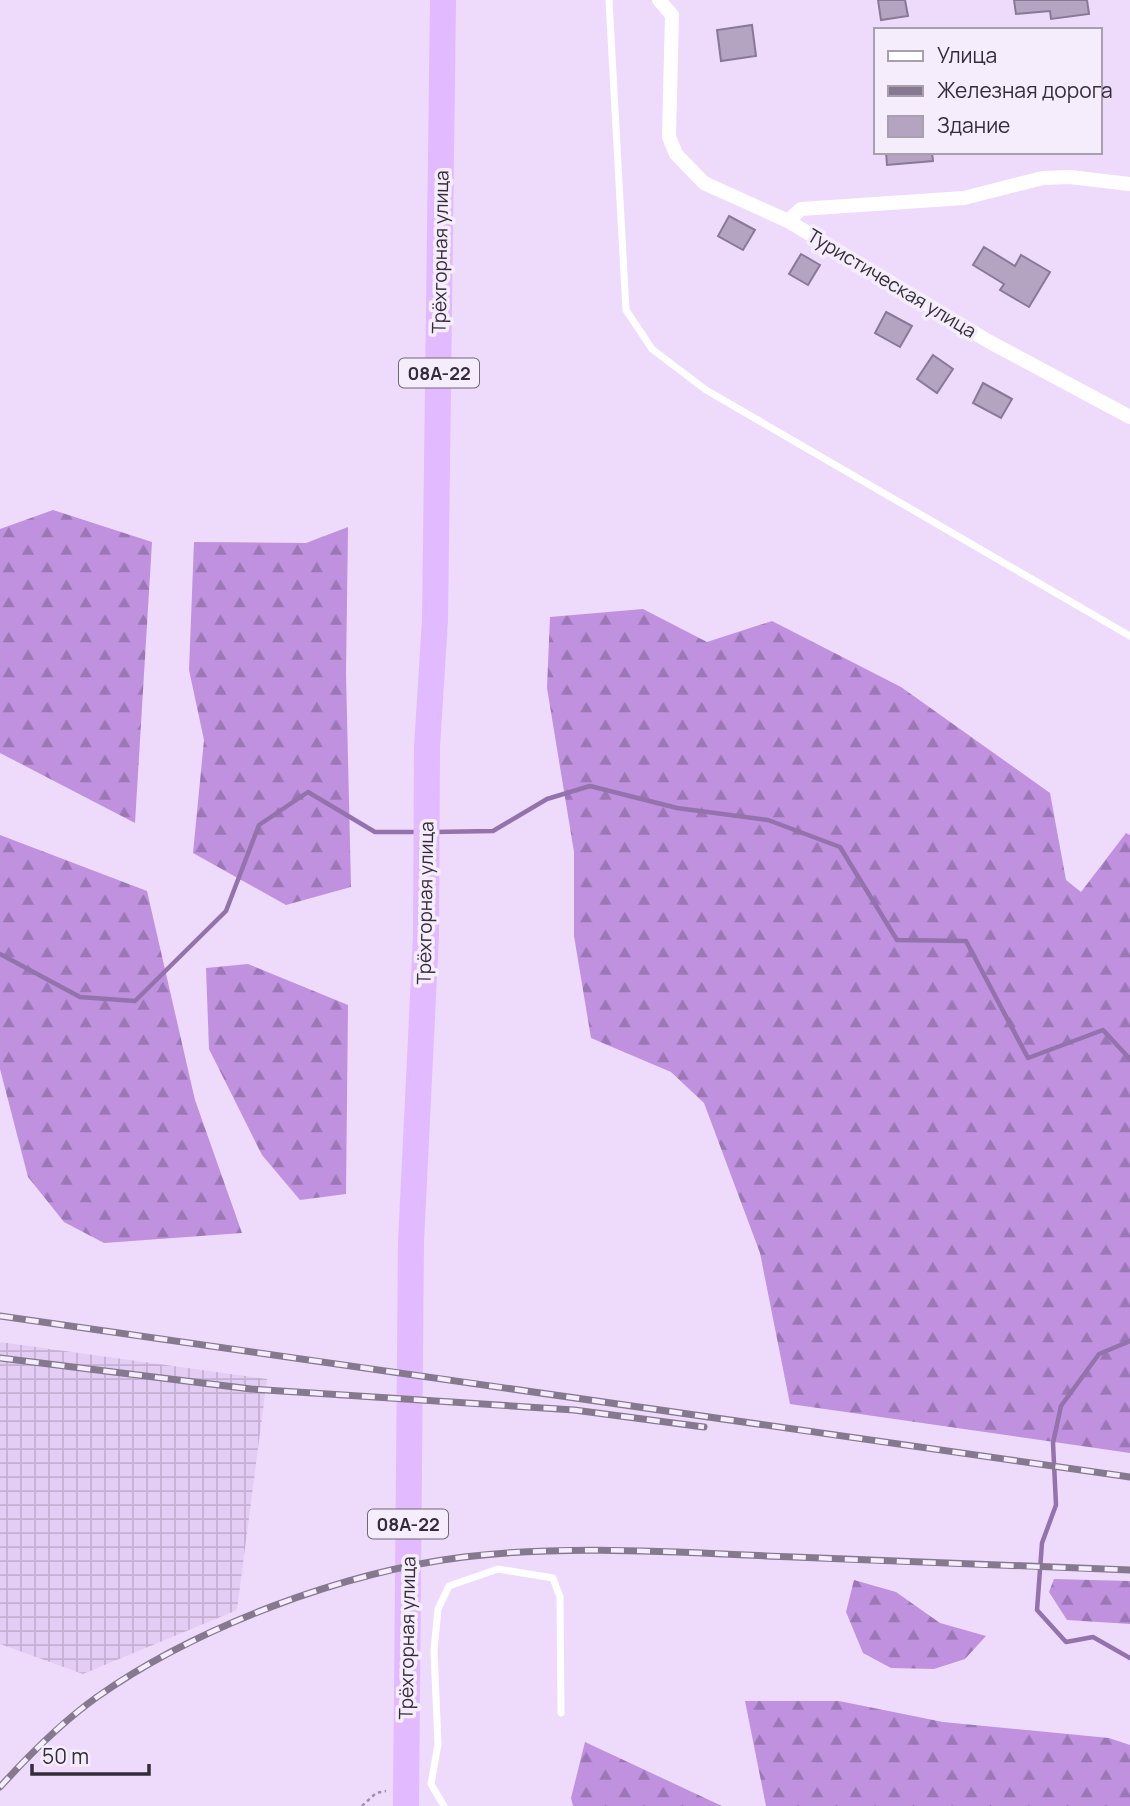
<svg xmlns="http://www.w3.org/2000/svg" width="1130" height="1806" font-family="Manrope,sans-serif">
<style>
.industrial{fill:url(#industrial-grid)}
.forest{fill:url(#forest-firs)}
.lines{fill:none;stroke-linecap:round;stroke-linejoin:round}
.stream{stroke:#9472ac;stroke-width:4.5}
.building{fill:#b5a3c2;stroke:#897896;stroke-width:2}
.path{stroke:#9c8fa6;stroke-width:2.5;stroke-dasharray:3.5 3.5;stroke-linecap:butt}
.lane{stroke:#fff;stroke-width:7}
.street{stroke:#fff;stroke-width:14}
.highway{stroke:#e2baff;stroke-width:26}
.rail-casing{stroke:#86798f;stroke-width:7}
.rail{stroke:#f5edfb;stroke-width:4.5;stroke-dasharray:13;stroke-linecap:butt}
.labels{text-anchor:middle;dominant-baseline:central;stroke-width:7;stroke-linejoin:round;paint-order:stroke}
.shield{fill:#f5edfb;stroke:#6e6773;stroke-width:2}
.shield-label{font-size:18px;font-weight:bold;fill:#342d39}
.street-label{font-size:19px;fill:#342d39;stroke:#f5edfb}
</style>
<defs>
<pattern id="industrial-grid" width="8" height="8" patternUnits="userSpaceOnUse" patternTransform="scale(1.75)"><rect width="8" height="8" fill="#e4cdf4"/><path d="M0 4h8M4 0v8" fill="none" stroke="#c4b0d2"/></pattern>
<pattern id="forest-firs" width="22" height="20" patternUnits="userSpaceOnUse" patternTransform="scale(1.75)"><rect width="22" height="20" fill="#bf91df"/><path d="M5 1l3.5 6h-7zM16 11l3.5 6h-7z" fill="#9c77b6"/></pattern>
</defs>
<rect width="100%" height="100%" fill="#eedbfc"/>
<!-- industrial -->
<path class="industrial" d="M 0,1342 L 267,1379 L 237,1610 L 83,1674 L 0,1644 Z"/>
<!-- forest -->
<g class="forest">
<path d="M 53,510 L 152,542 L 135,823 L 0,753 L 0,529 Z"/>
<path d="M 348,527 L 346,674 L 351,887 L 286,905 L 193,853 L 204,740 L 189,670 L 194,542 L 306,543 Z"/>
<path d="M 643,609 L 707,642 L 772,621 L 901,687 L 1050,793 L 1066,880 L 1081,892 L 1126,833 L 1130,835 L 1130,1453 L 790,1404 L 760,1253 L 704,1103 L 671,1072 L 591,1038 L 574,936 L 574,852 L 547,688 L 550,617 Z"/>
<path d="M 0,835 L 147,891 L 195,1100 L 242,1233 L 104,1243 L 64,1222 L 28,1177 L 0,1069 Z"/>
<path d="M 248,964 L 348,1005 L 346,1194 L 300,1200 L 262,1155 L 209,1049 L 206,968 Z"/>
<path d="M 1054,1579 L 1130,1581 L 1130,1624 L 1067,1620 L 1049,1592 Z"/>
<path d="M 854,1580 L 896,1592 L 940,1623 L 986,1636 L 965,1659 L 934,1669 L 891,1668 L 863,1653 L 846,1612 Z"/>
<path d="M 745,1701 L 839,1701 L 943,1722 L 1109,1738 L 1130,1745 L 1130,1806 L 766,1806 Z"/>
<path d="M 585,1742 L 722,1806 L 573,1806 L 571,1798 Z"/>
</g>
<g class="lines">
<!-- stream -->
<g class="stream">
<path d="M 434,832 L 493,831 L 547,799 L 590,786 L 677,808 L 768,820 L 840,847 L 897,940 L 966,941 L 1028,1058 L 1103,1030 L 1130,1059"/>
<path d="M 0,954 L 80,997 L 135,1001 L 226,911 L 259,825 L 308,792 L 375,832 L 419,832"/>
<path d="M 1130,1341 L 1099,1354 L 1061,1406 L 1053,1443 L 1056,1505 L 1042,1543 L 1037,1610 L 1066,1642 L 1093,1637 L 1130,1658"/>
</g>
</g>
<!-- building -->
<g class="building">
<path d="M 878,0 L 905,0 L 908,16 L 881,20 Z"/>
<path d="M 1014,0 L 1087,0 L 1089,14 L 1051,19 L 1050,11 L 1016,14 Z"/>
<path d="M 752,25 L 756,56 L 721,61 L 717,30 Z"/>
<path d="M 886,152 L 932,152 L 933,161 L 887,165 Z"/>
<path d="M 729,216 L 755,230 L 743,250 L 718,236 Z"/>
<path d="M 984,247 L 1015,266 L 1021,255 L 1050,272 L 1029,307 L 1000,290 L 1004,284 L 973,265 Z"/>
<path d="M 801,254 L 820,265 L 808,285 L 789,274 Z"/>
<path d="M 886,312 L 912,326 L 900,347 L 875,333 Z"/>
<path d="M 933,355 L 953,369 L 937,393 L 917,379 Z"/>
<path d="M 983,383 L 1012,399 L 1001,418 L 973,403 Z"/>
</g>
<g class="lines">
<!-- path -->
<path class="path" d="M 362,1806 L 376,1793 L 386,1791"/>
<!-- lane -->
<g class="lane">
<path d="M 609,0 L 626,310 L 652,349 L 706,390 L 1130,636"/>
<path d="M 444,1806 L 431,1784 L 438,1744 L 434,1650 L 438,1609 L 449,1586 L 498,1569 L 553,1578 L 560,1597 L 561,1713"/>
</g>
<!-- street -->
<g class="street">
<path d="M 659,0 L 672,15 L 669,137 L 676,154 L 704,183 L 788,221 L 988,341 L 1130,417"/>
<path d="M 788,221 L 801,209 L 964,198 L 1043,178 L 1070,177 L 1130,184"/>
</g>
<!-- highway -->
<path class="highway" d="M 406,1806 L 411,1242 L 426,935 L 427,747 L 435,620 L 443,0"/>
<!-- rail casing -->
<g class="rail-casing">
<g id="rail">
<path d="M 0,1316 L 1130,1477"/>
<path d="M 0,1358 L 251,1389 L 574,1410 L 704,1427"/>
<path d="M 0,1787 C 29,1755 62,1722 97,1697 C 196,1627 343,1572 464,1557 C 568,1544 689,1553 794,1557 C 906,1562 1018,1566 1130,1570"/>
</g>
</g>
<!-- rail -->
<use href="#rail" class="rail"/>
</g>
<g class="labels">
<!-- shield labels -->
<g class="shield">
<rect x="399" y="358.5" width="80" height="29" rx="5"/>
<rect x="368" y="1509.5" width="80" height="29" rx="5"/>
</g>
<g class="shield-label">
<text x="439" y="373">08А-22</text>
<text x="408" y="1524">08А-22</text>
</g>
<!-- street labels -->
<g class="street-label">
<text transform="translate(440 252) rotate(-89)">Трёхгорная улица</text>
<text transform="translate(892 283) rotate(31)">Туристическая улица</text>
<text transform="translate(425 903) rotate(-89)">Трёхгорная улица</text>
<text transform="translate(407 1638) rotate(-89)">Трёхгорная улица</text>
</g>
</g>
<!-- legend -->
<rect x="874" y="28" width="228" height="126" fill="#f5edfb" stroke="#a8a0ad" stroke-width="2"/>
<rect x="888" y="51" width="35" height="10" fill="#ffffff" stroke="#a8a0ad" stroke-width="2"/>
<text x="937" y="63" font-size="21" fill="#342d39">Улица</text>
<rect x="888" y="86" width="35" height="10" fill="#86798f" stroke="#a8a0ad" stroke-width="2"/>
<text x="937" y="98" font-size="21" fill="#342d39">Железная дорога</text>
<rect x="888" y="116" width="35" height="21" fill="#b5a3c2" stroke="#a8a0ad" stroke-width="2"/>
<text x="937" y="133" font-size="21" fill="#342d39">Здание</text>
<!-- scale -->
<path d="M32 1764v10h117v-10" fill="none" stroke="#342d39" stroke-width="3.5"/>
<text x="42" y="1764" font-size="21" fill="#342d39" stroke="#f5edfb" stroke-width="5" paint-order="stroke">50 m</text>
</svg>
